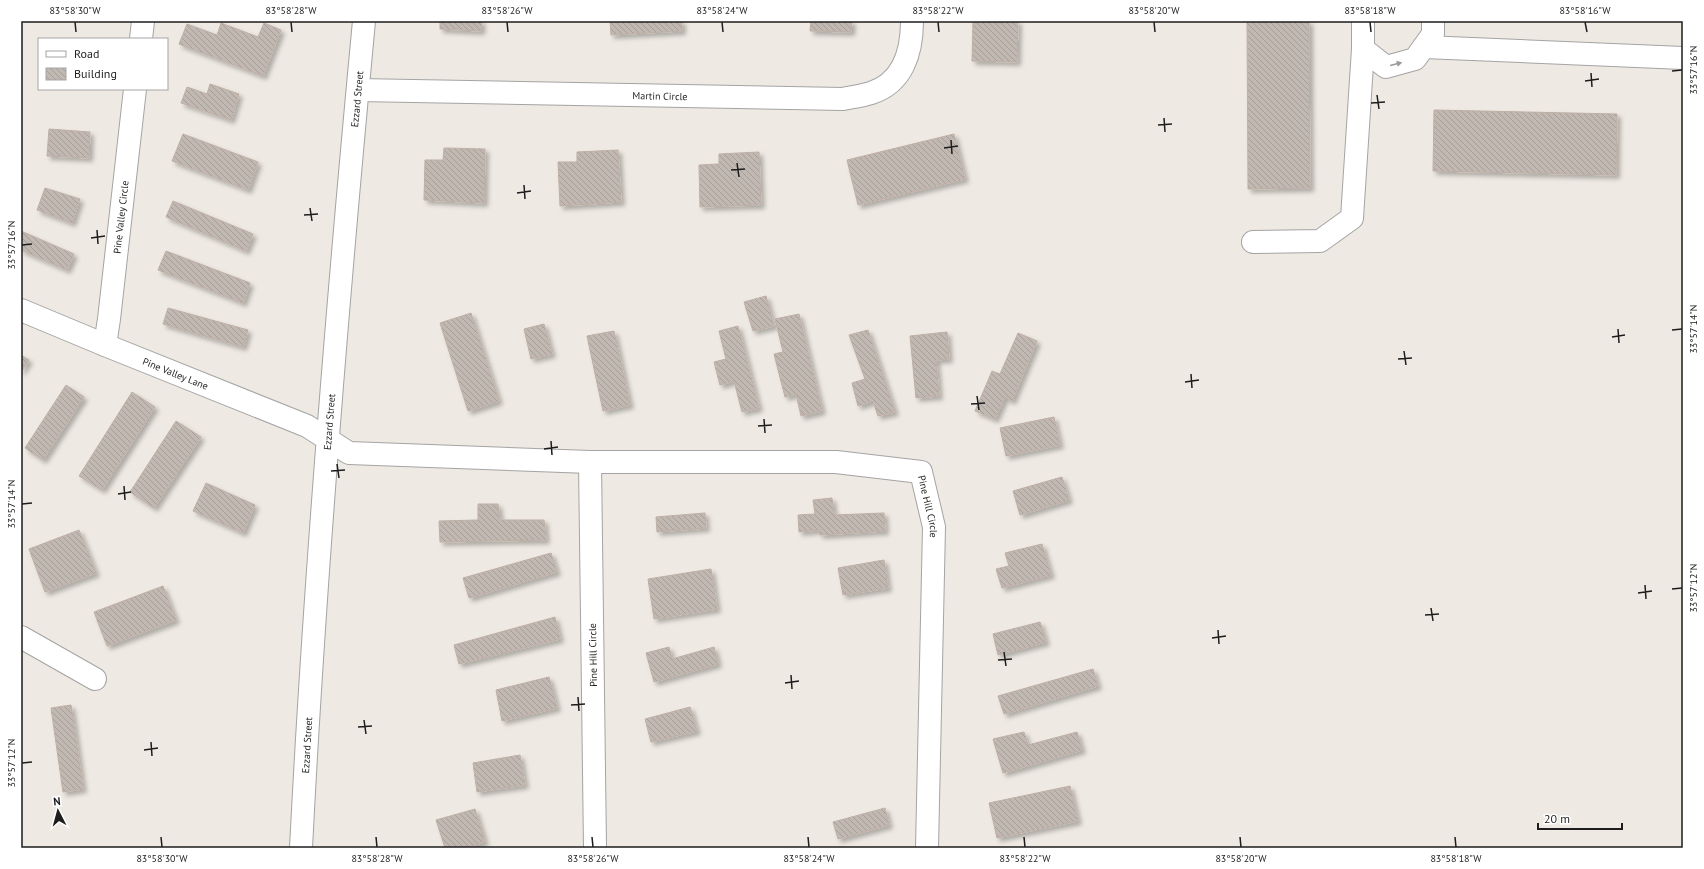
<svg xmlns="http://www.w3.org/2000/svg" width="1704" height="869" font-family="'PT Sans',sans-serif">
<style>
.building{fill:url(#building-back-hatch);stroke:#bfafa5;filter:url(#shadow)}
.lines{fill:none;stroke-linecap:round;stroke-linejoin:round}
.minor-casing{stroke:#a4a4a4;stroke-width:24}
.minor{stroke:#fff;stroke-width:22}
.oneway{fill:#999}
.ticks{fill:none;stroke:#1d1d1d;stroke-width:1.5}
.labels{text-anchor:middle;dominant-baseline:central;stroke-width:4;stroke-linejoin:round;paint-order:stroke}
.street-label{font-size:10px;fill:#1d1d1d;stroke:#fff}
.neatline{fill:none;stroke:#1d1d1d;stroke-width:1.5}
.ticks-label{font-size:10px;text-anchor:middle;fill:#1d1d1d}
</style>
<defs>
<pattern id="building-back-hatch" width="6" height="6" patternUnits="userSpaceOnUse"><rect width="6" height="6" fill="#c2b8b2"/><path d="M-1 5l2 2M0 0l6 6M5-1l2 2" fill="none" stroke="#a69e99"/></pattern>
<filter id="shadow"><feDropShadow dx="3.5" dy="3.5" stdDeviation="2" flood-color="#0004"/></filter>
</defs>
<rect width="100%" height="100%" fill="#eee9e2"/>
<!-- building -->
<g class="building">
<path d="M 440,21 L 482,21 L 481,31 L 440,29 Z"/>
<path d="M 610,21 L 682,21 L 682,31 L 611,35 Z"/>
<path d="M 811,21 L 852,21 L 851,32 L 810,31 Z"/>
<path d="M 973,21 L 1018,21 L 1017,62 L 972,61 Z"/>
<path d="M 1247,21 L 1309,21 L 1310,188 L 1248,189 Z"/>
<path d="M 221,23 L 258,37 L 264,23 L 281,30 L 263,76 L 179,44 L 187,24 L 217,35 Z"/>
<path d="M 210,84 L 239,94 L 231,120 L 181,103 L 187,87 L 207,94 Z"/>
<path d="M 1434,110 L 1617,114 L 1616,175 L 1433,171 Z"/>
<path d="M 49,129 L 90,132 L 89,158 L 47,156 Z"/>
<path d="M 183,134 L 258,162 L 248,190 L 172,161 Z"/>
<path d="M 954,134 L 965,179 L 858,205 L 847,160 Z"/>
<path d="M 444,148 L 485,149 L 484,203 L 424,200 L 425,160 L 443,160 Z"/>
<path d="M 618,150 L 621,202 L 560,206 L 558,162 L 577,162 L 577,152 Z"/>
<path d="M 759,152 L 761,205 L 700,207 L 699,165 L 719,164 L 719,154 Z"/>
<path d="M 45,188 L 80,199 L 72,223 L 37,210 Z"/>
<path d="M 173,201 L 253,234 L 246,251 L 166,217 Z"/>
<path d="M 21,231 L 74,254 L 67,270 L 21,250 Z"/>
<path d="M 166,251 L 250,283 L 243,303 L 158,270 Z"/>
<path d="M 766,296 L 774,326 L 753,331 L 744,302 Z"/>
<path d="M 168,308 L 248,330 L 243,347 L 163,324 Z"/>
<path d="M 471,313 L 499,401 L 468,411 L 440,323 Z"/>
<path d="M 799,314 L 822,411 L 801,416 L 796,394 L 785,397 L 774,354 L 783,352 L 775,319 Z"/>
<path d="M 544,324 L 552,354 L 531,359 L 524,329 Z"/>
<path d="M 738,326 L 759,408 L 742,412 L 734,381 L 720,385 L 714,362 L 726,359 L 719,331 Z"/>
<path d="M 868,330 L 895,412 L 878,416 L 873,401 L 858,406 L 852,383 L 865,379 L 849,335 Z"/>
<path d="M 614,331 L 630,405 L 603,411 L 587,336 Z"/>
<path d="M 947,332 L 949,359 L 936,360 L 939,396 L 916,398 L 910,336 Z"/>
<path d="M 1018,333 L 1037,341 L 1012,401 L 1005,397 L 995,419 L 975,411 L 992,371 L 1000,374 Z"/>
<path d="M 21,355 L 29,360 L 21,372 Z"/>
<path d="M 66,385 L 84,397 L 43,460 L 25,448 Z"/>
<path d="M 132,392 L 155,407 L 102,490 L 79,476 Z"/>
<path d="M 1054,417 L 1060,445 L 1006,456 L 1000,428 Z"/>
<path d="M 176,421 L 201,437 L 154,508 L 130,492 Z"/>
<path d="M 1062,477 L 1069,500 L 1020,515 L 1013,491 Z"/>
<path d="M 206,483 L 255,505 L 243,533 L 193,511 Z"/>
<path d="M 832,498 L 834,515 L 884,513 L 885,531 L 820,535 L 819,530 L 799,532 L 798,515 L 815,514 L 813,500 Z"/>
<path d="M 478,504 L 498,504 L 500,520 L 544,520 L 546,540 L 440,542 L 439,521 L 478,520 Z"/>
<path d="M 705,513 L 706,528 L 657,532 L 656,517 Z"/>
<path d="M 79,530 L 96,573 L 45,592 L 29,549 Z"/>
<path d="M 1042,544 L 1051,575 L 1002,588 L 996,569 L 1009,566 L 1005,553 Z"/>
<path d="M 551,553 L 557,572 L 469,598 L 463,578 Z"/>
<path d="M 884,560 L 888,588 L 843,595 L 838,568 Z"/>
<path d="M 711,569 L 717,609 L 654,619 L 648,579 Z"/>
<path d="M 163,586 L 176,620 L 107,646 L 94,612 Z"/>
<path d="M 555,617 L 560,639 L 459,664 L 454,645 Z"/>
<path d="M 1040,622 L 1046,642 L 998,655 L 993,634 Z"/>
<path d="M 669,647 L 672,659 L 714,647 L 718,664 L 654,682 L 646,653 Z"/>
<path d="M 1093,669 L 1098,686 L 1004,714 L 998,696 Z"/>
<path d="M 549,677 L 557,708 L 502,721 L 496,690 Z"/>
<path d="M 71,705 L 83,789 L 63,792 L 51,708 Z"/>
<path d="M 690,707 L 697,731 L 651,742 L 645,719 Z"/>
<path d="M 1024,732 L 1028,745 L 1077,732 L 1082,750 L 1003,773 L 993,739 Z"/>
<path d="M 520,755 L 525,785 L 477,792 L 473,763 Z"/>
<path d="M 1070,786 L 1078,821 L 997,838 L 989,803 Z"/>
<path d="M 885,808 L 889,825 L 838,839 L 833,822 Z"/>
<path d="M 475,809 L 485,842 L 465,848 L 445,848 L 436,820 Z"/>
</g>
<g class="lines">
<!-- minor casing -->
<g class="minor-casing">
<g id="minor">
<path d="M 1363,21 L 1363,49 L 1386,67 L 1415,59 L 1433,34 L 1433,21"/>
<path d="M 141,39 L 143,21"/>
<path d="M 1424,47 L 1683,58"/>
<path id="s1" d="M 358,90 L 843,99 C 852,97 862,96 871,93 C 903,83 912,52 912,21"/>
<path d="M 1253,242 L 1320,241 L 1352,218 L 1363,49"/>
<path id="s2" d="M 21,310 L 105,345 L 307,426 L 349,453 L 590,462"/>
<path id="s3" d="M 105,345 L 109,319 L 135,89"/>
<path d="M 21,637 L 95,679"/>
<path id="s4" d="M 301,848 C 315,572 338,296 364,21"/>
<path id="s5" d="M 595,848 L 590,462 L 836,462 L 921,472 L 934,527 L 927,848"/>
</g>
</g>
<!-- minor -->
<use href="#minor" class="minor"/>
</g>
<!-- one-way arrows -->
<defs><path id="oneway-solid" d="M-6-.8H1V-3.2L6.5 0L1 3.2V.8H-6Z"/></defs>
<use class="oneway" href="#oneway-solid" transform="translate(1396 64) rotate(-14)"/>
<!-- ticks -->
<path class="ticks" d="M 75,22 L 76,32M 291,22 L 292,32M 507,22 L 508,32M 722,22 L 723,32M 938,22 L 939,32M 1154,22 L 1155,32M 1370,22 L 1371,32M 1585,22 L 1587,32M 1672,71 L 1682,70M 1591,73 L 1592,87M 1585,81 L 1599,79M 1377,95 L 1379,109M 1371,103 L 1385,102M 1164,118 L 1165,132M 1158,125 L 1172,124M 951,140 L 952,154M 944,148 L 958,146M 737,163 L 739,177M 731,170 L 745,169M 524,185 L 525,199M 517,193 L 531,191M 310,208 L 312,221M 304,215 L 318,214M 97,230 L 98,244M 91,238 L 105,236M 22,245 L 32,244M 1618,329 L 1619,343M 1672,330 L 1682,329M 1612,337 L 1625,335M 1404,351 L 1406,365M 1398,359 L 1412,358M 1191,374 L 1192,388M 1185,382 L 1199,380M 977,396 L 979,410M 971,404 L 985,403M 764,419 L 765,433M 758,426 L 772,425M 551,441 L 552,455M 544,449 L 558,447M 337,464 L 339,478M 331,471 L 345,470M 124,486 L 125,500M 118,494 L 131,492M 22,504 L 32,503M 1645,585 L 1646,599M 1672,589 L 1682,588M 1638,593 L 1652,591M 1431,608 L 1433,621M 1425,615 L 1439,614M 1218,630 L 1219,644M 1212,638 L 1226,636M 1004,652 L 1006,666M 998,660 L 1012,659M 791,675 L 792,689M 785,683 L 799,681M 578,697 L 579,711M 571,705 L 585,704M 364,720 L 366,734M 358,727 L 372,726M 151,742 L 152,756M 144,750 L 158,748M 22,763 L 32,762M 161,837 L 162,847M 376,837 L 377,847M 592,837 L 593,847M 808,837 L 809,847M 1024,837 L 1025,847M 1240,837 L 1241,847M 1455,837 L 1456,847"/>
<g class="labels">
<!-- street labels -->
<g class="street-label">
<text stroke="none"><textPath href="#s1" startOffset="302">Martin Circle</textPath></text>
<text stroke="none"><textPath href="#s4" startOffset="751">Ezzard Street</textPath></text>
<text stroke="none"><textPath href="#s3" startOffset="129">Pine Valley Circle</textPath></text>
<text stroke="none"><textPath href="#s2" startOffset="167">Pine Valley Lane</textPath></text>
<text stroke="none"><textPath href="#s4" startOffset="427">Ezzard Street</textPath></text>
<text stroke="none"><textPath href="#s5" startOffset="753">Pine Hill Circle</textPath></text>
<text transform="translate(593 655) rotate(-91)">Pine Hill Circle</text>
<text stroke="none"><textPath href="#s4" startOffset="103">Ezzard Street</textPath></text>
</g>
</g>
<!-- border -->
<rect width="1704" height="869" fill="none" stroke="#ffffff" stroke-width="44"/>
<!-- legend -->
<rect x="38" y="38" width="130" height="52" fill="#ffffff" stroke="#a5a5a5"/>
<rect x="46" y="51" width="20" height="6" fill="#ffffff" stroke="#a5a5a5"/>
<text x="74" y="58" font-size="12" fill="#1d1d1d">Road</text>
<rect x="46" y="68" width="20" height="12" fill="url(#building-back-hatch)" stroke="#a5a5a5"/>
<text x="74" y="78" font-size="12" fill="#1d1d1d">Building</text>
<!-- north arrow -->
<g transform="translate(58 811) rotate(354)" stroke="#ffffff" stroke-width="3" paint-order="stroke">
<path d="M0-3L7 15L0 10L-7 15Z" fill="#1d1d1d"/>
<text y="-6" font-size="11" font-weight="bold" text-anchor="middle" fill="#1d1d1d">N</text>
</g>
<!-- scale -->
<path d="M1538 823v6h84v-6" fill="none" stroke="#1d1d1d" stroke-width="2"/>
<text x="1544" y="823" font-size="12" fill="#1d1d1d" stroke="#ffffff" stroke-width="3" paint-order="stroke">20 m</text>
<rect x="22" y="22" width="1660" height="825" class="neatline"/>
<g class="ticks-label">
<text x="75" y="14">83°58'30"W</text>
<text x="291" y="14">83°58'28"W</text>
<text x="507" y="14">83°58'26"W</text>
<text x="722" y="14">83°58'24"W</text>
<text x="938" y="14">83°58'22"W</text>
<text x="1154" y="14">83°58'20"W</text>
<text x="1370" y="14">83°58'18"W</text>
<text x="1585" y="14">83°58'16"W</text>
<text transform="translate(1693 70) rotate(-90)" y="4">33°57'16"N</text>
<text transform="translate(11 245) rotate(-90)" y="4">33°57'16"N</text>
<text transform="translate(1693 329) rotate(-90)" y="4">33°57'14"N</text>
<text transform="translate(11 504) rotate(-90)" y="4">33°57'14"N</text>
<text transform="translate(1693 588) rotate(-90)" y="4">33°57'12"N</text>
<text transform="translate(11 763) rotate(-90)" y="4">33°57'12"N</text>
<text x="162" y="862">83°58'30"W</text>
<text x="377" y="862">83°58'28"W</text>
<text x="593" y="862">83°58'26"W</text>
<text x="809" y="862">83°58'24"W</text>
<text x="1025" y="862">83°58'22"W</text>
<text x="1241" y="862">83°58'20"W</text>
<text x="1456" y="862">83°58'18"W</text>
</g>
</svg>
